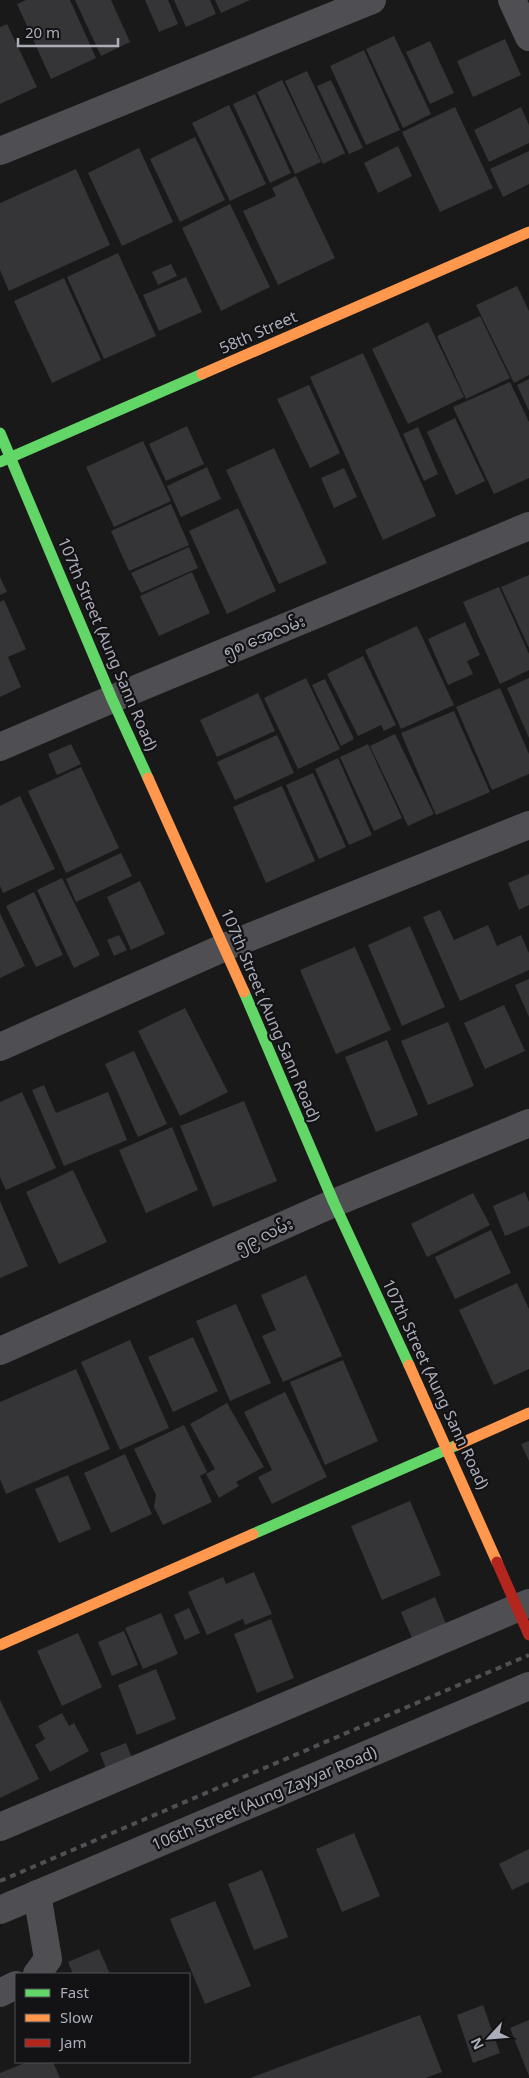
<svg xmlns="http://www.w3.org/2000/svg" width="529" height="2078" font-family="'Noto Sans','Noto Sans Myanmar',sans-serif">
<style>
.building{fill:#353537}
.lines{fill:none;stroke-linecap:round;stroke-linejoin:round}
.street{stroke:#4f4f53;stroke-width:28}
.fast{stroke:#63d668;stroke-width:11}
.slow{stroke:#ff974d;stroke-width:11}
.jam{stroke:#b3261e;stroke-width:11}
.rail{stroke:#4e5053;stroke-width:4;stroke-dasharray:6 5;stroke-linecap:butt}
.labels{text-anchor:middle;dominant-baseline:central;stroke-width:4.5;stroke-linejoin:round;paint-order:stroke}
.street-label{font-size:16px;fill:#abadb9;stroke:#131315}
</style>
<rect width="100%" height="100%" fill="#191919"/>
<!-- building -->
<g class="building">
<path d="M 26,0 L 70,0 L 96,58 L 51,79 L 17,4 Z"/>
<path d="M 75,0 L 111,0 L 130,42 L 101,56 Z"/>
<path d="M 145,0 L 168,0 L 178,24 L 159,32 Z"/>
<path d="M 174,0 L 210,0 L 216,14 L 186,27 Z"/>
<path d="M 215,0 L 250,0 L 221,13 Z"/>
<path d="M 7,24 L 37,87 L 0,104 L 0,27 Z"/>
<path d="M 394,36 L 431,114 L 403,128 L 366,49 Z"/>
<path d="M 505,39 L 521,75 L 473,97 L 457,61 Z"/>
<path d="M 430,41 L 454,93 L 430,104 L 406,52 Z"/>
<path d="M 364,50 L 400,130 L 366,145 L 330,66 Z"/>
<path d="M 307,71 L 345,153 L 323,164 L 285,81 Z"/>
<path d="M 282,80 L 321,162 L 295,174 L 257,92 Z"/>
<path d="M 331,80 L 363,148 L 349,154 L 317,86 Z"/>
<path d="M 255,94 L 291,173 L 270,183 L 233,104 Z"/>
<path d="M 229,105 L 266,184 L 230,201 L 192,123 Z"/>
<path d="M 455,107 L 493,188 L 440,212 L 402,132 Z"/>
<path d="M 521,107 L 529,125 L 529,143 L 489,162 L 474,130 Z"/>
<path d="M 195,137 L 225,200 L 180,222 L 150,159 Z"/>
<path d="M 398,146 L 412,176 L 378,193 L 364,163 Z"/>
<path d="M 139,148 L 173,222 L 122,246 L 88,173 Z"/>
<path d="M 529,151 L 529,184 L 503,197 L 490,169 Z"/>
<path d="M 76,169 L 110,245 L 9,291 L 0,270 L 0,203 Z"/>
<path d="M 296,176 L 335,258 L 278,285 L 243,211 L 276,196 L 272,188 Z"/>
<path d="M 230,204 L 270,287 L 221,311 L 182,228 Z"/>
<path d="M 118,253 L 156,336 L 104,359 L 67,277 Z"/>
<path d="M 171,264 L 177,276 L 158,285 L 152,272 Z"/>
<path d="M 186,277 L 202,312 L 159,331 L 143,295 Z"/>
<path d="M 64,278 L 101,360 L 52,383 L 14,301 Z"/>
<path d="M 517,286 L 529,311 L 529,375 L 514,383 L 476,305 Z"/>
<path d="M 480,316 L 510,378 L 466,399 L 437,336 Z"/>
<path d="M 428,322 L 464,397 L 408,424 L 372,349 Z"/>
<path d="M 363,353 L 436,516 L 383,540 L 310,377 Z"/>
<path d="M 529,379 L 529,411 L 517,385 Z"/>
<path d="M 510,382 L 529,422 L 529,478 L 494,494 L 453,407 Z"/>
<path d="M 309,385 L 340,453 L 310,468 L 277,399 Z"/>
<path d="M 455,418 L 485,481 L 456,495 L 427,432 Z"/>
<path d="M 187,426 L 204,464 L 166,481 L 149,444 Z"/>
<path d="M 418,427 L 438,474 L 424,481 L 403,434 Z"/>
<path d="M 143,441 L 171,501 L 114,527 L 86,467 Z"/>
<path d="M 274,448 L 327,563 L 279,584 L 226,470 Z"/>
<path d="M 207,467 L 221,499 L 181,517 L 167,486 Z"/>
<path d="M 344,468 L 357,497 L 334,508 L 321,478 Z"/>
<path d="M 171,504 L 189,545 L 129,571 L 111,531 Z"/>
<path d="M 238,508 L 276,591 L 227,614 L 189,531 Z"/>
<path d="M 189,547 L 198,568 L 141,593 L 131,573 Z"/>
<path d="M 192,572 L 210,613 L 159,636 L 140,596 Z"/>
<path d="M 529,575 L 529,648 L 501,587 Z"/>
<path d="M 0,577 L 7,592 L 0,595 Z"/>
<path d="M 499,587 L 529,654 L 529,670 L 500,684 L 463,602 Z"/>
<path d="M 4,600 L 26,649 L 8,657 L 21,687 L 0,697 L 0,602 Z"/>
<path d="M 465,622 L 480,655 L 467,661 L 473,674 L 448,685 L 428,639 Z"/>
<path d="M 417,626 L 454,705 L 401,729 L 365,650 Z"/>
<path d="M 363,656 L 396,725 L 384,731 L 381,725 L 358,736 L 327,674 Z"/>
<path d="M 306,678 L 340,749 L 298,769 L 264,698 Z"/>
<path d="M 529,678 L 529,738 L 507,688 Z"/>
<path d="M 325,679 L 354,739 L 341,746 L 312,685 Z"/>
<path d="M 500,688 L 529,754 L 529,774 L 492,790 L 456,707 Z"/>
<path d="M 258,693 L 275,731 L 217,757 L 200,720 Z"/>
<path d="M 454,711 L 490,792 L 436,815 L 401,733 Z"/>
<path d="M 395,734 L 434,814 L 408,826 L 370,746 Z"/>
<path d="M 277,735 L 294,773 L 235,800 L 217,762 Z"/>
<path d="M 71,744 L 81,764 L 57,775 L 48,754 Z"/>
<path d="M 368,744 L 402,818 L 374,831 L 340,757 Z"/>
<path d="M 338,758 L 372,835 L 349,845 L 315,769 Z"/>
<path d="M 81,767 L 119,848 L 66,873 L 28,791 Z"/>
<path d="M 313,773 L 346,847 L 319,859 L 286,785 Z"/>
<path d="M 282,786 L 315,861 L 266,883 L 233,807 Z"/>
<path d="M 20,796 L 55,869 L 3,893 L 0,886 L 0,806 Z"/>
<path d="M 121,853 L 132,876 L 76,902 L 66,879 Z"/>
<path d="M 529,874 L 529,905 L 519,910 L 508,883 Z"/>
<path d="M 62,878 L 100,955 L 74,968 L 37,890 Z"/>
<path d="M 140,881 L 165,934 L 131,950 L 107,897 Z"/>
<path d="M 34,892 L 63,955 L 36,967 L 6,906 Z"/>
<path d="M 440,910 L 454,940 L 488,925 L 497,946 L 521,935 L 529,953 L 529,970 L 460,1001 L 423,917 Z"/>
<path d="M 0,913 L 25,966 L 0,978 Z"/>
<path d="M 410,926 L 445,1007 L 402,1026 L 368,945 Z"/>
<path d="M 119,935 L 127,950 L 114,956 L 107,940 Z"/>
<path d="M 355,947 L 391,1030 L 336,1054 L 300,970 Z"/>
<path d="M 529,979 L 529,1017 L 515,985 Z"/>
<path d="M 504,1005 L 525,1051 L 485,1069 L 464,1023 Z"/>
<path d="M 185,1008 L 228,1092 L 180,1116 L 138,1031 Z"/>
<path d="M 448,1022 L 474,1086 L 428,1105 L 401,1041 Z"/>
<path d="M 387,1040 L 418,1115 L 376,1132 L 345,1057 Z"/>
<path d="M 134,1051 L 167,1124 L 138,1137 L 105,1064 Z"/>
<path d="M 44,1085 L 56,1113 L 108,1092 L 127,1140 L 64,1166 L 32,1090 Z"/>
<path d="M 22,1092 L 56,1168 L 6,1190 L 0,1177 L 0,1102 Z"/>
<path d="M 244,1101 L 277,1181 L 213,1207 L 180,1126 Z"/>
<path d="M 172,1127 L 198,1190 L 146,1213 L 119,1150 Z"/>
<path d="M 73,1170 L 107,1242 L 59,1264 L 26,1192 Z"/>
<path d="M 525,1192 L 529,1202 L 529,1226 L 505,1236 L 493,1206 Z"/>
<path d="M 473,1193 L 490,1225 L 427,1257 L 411,1224 Z"/>
<path d="M 0,1201 L 28,1266 L 0,1278 Z"/>
<path d="M 491,1230 L 511,1273 L 455,1299 L 435,1257 Z"/>
<path d="M 306,1275 L 342,1356 L 283,1382 L 262,1336 L 276,1330 L 261,1295 Z"/>
<path d="M 517,1283 L 529,1309 L 529,1369 L 494,1385 L 459,1310 Z"/>
<path d="M 236,1304 L 271,1383 L 230,1401 L 196,1321 Z"/>
<path d="M 193,1337 L 218,1391 L 173,1412 L 148,1357 Z"/>
<path d="M 130,1340 L 169,1428 L 120,1450 L 81,1362 Z"/>
<path d="M 343,1360 L 378,1441 L 325,1465 L 290,1382 Z"/>
<path d="M 76,1369 L 110,1449 L 6,1494 L 0,1479 L 0,1402 Z"/>
<path d="M 285,1392 L 327,1477 L 272,1504 L 258,1477 L 272,1470 L 244,1412 Z"/>
<path d="M 227,1403 L 264,1467 L 236,1482 L 239,1486 L 219,1498 L 206,1474 L 215,1469 L 190,1424 Z"/>
<path d="M 184,1425 L 207,1472 L 200,1476 L 212,1502 L 163,1525 L 154,1507 L 156,1495 L 134,1449 Z"/>
<path d="M 529,1441 L 529,1461 L 521,1444 Z"/>
<path d="M 125,1454 L 152,1514 L 111,1533 L 84,1473 Z"/>
<path d="M 68,1475 L 91,1529 L 59,1543 L 35,1489 Z"/>
<path d="M 410,1501 L 441,1575 L 382,1600 L 351,1526 Z"/>
<path d="M 254,1572 L 272,1614 L 245,1625 L 243,1619 L 207,1635 L 188,1592 L 223,1577 L 226,1584 Z"/>
<path d="M 435,1597 L 446,1624 L 412,1638 L 401,1612 Z"/>
<path d="M 189,1608 L 200,1633 L 185,1640 L 174,1615 Z"/>
<path d="M 161,1613 L 178,1654 L 143,1669 L 125,1628 Z"/>
<path d="M 271,1619 L 294,1678 L 257,1693 L 234,1634 Z"/>
<path d="M 124,1631 L 138,1665 L 112,1676 L 98,1642 Z"/>
<path d="M 78,1633 L 102,1687 L 62,1706 L 37,1651 Z"/>
<path d="M 156,1669 L 176,1719 L 137,1735 L 118,1685 Z"/>
<path d="M 0,1700 L 39,1779 L 0,1798 Z"/>
<path d="M 62,1713 L 69,1726 L 74,1723 L 89,1751 L 50,1772 L 35,1745 L 45,1739 L 38,1726 Z"/>
<path d="M 126,1743 L 134,1763 L 108,1774 L 100,1753 Z"/>
<path d="M 354,1833 L 380,1896 L 342,1912 L 316,1849 Z"/>
<path d="M 529,1849 L 529,1882 L 512,1890 L 499,1864 Z"/>
<path d="M 262,1870 L 288,1937 L 254,1950 L 228,1884 Z"/>
<path d="M 215,1901 L 251,1986 L 205,2004 L 170,1919 Z"/>
<path d="M 99,1949 L 110,1974 L 73,1974 L 68,1962 Z"/>
<path d="M 483,2005 L 500,2053 L 473,2063 L 457,2015 Z"/>
<path d="M 420,2015 L 442,2072 L 425,2078 L 250,2078 Z"/>
<path d="M 529,2020 L 529,2076 L 510,2028 Z"/>
<path d="M 27,2062 L 53,2062 L 60,2078 L 0,2078 L 0,2073 Z"/>
</g>
<g class="lines">
<!-- street -->
<g class="street">
<path d="M 512,0 L 529,37"/>
<path d="M 0,151 L 372,0"/>
<path d="M 0,747 L 112,699 L 529,526"/>
<path d="M 0,1047 L 225,947 L 529,825"/>
<path d="M 0,1351 L 334,1203 L 529,1123"/>
<path d="M 0,1827 L 529,1603"/>
<path d="M 0,1910 L 529,1686"/>
<path d="M 37,1974 L 48,1959 L 37,1894"/>
<path d="M 0,1993 L 16,1985"/>
</g>
<!-- fast -->
<g class="fast">
<path d="M 0,433 L 112,699 L 148,778"/>
<path d="M 0,462 L 202,374"/>
<path d="M 244,992 L 334,1203 L 409,1365"/>
<path d="M 253,1534 L 457,1445"/>
</g>
<!-- slow -->
<g class="slow">
<path d="M 202,374 L 529,232"/>
<path d="M 148,778 L 244,992"/>
<path d="M 409,1365 L 497,1562"/>
<path d="M 457,1445 L 529,1413"/>
<path d="M 0,1645 L 253,1534"/>
</g>
<!-- jam -->
<path class="jam" d="M 497,1562 L 529,1635"/>
<!-- rail -->
<path class="rail" d="M 0,1881 L 529,1655"/>
</g>
<g class="labels">
<!-- street labels -->
<g class="street-label">
<text transform="translate(258 332) rotate(-24)">58th Street</text>
<text transform="translate(264 636) rotate(-22)">၅၈ အေလမ်း</text>
<text transform="translate(108 644) rotate(67)">107th Street (Aung Sann Road)</text>
<text transform="translate(271 1015) rotate(67)">107th Street (Aung Sann Road)</text>
<text transform="translate(264 1235) rotate(-24)">၅၉ လမ်း</text>
<text transform="translate(436 1384) rotate(65)">107th Street (Aung Sann Road)</text>
<text transform="translate(264 1798) rotate(-23)">106th Street (Aung Zayyar Road)</text>
</g>
</g>
<!-- legend -->
<rect x="15" y="1973" width="175" height="90" fill="#131315" stroke="#505157"/>
<rect x="25" y="1989" width="25" height="8" fill="#63d668" stroke="#505157"/>
<text x="60" y="1998" font-size="15" fill="#abadb9">Fast</text>
<rect x="25" y="2014" width="25" height="8" fill="#ff974d" stroke="#505157"/>
<text x="60" y="2023" font-size="15" fill="#abadb9">Slow</text>
<rect x="25" y="2039" width="25" height="8" fill="#b3261e" stroke="#505157"/>
<text x="60" y="2048" font-size="15" fill="#abadb9">Jam</text>
<!-- north arrow -->
<g transform="translate(489 2038) rotate(244)" stroke="#131315" stroke-width="4" paint-order="stroke">
<path d="M0-4L9 19L0 12L-9 19Z" fill="#abadb9"/>
<text y="-8" font-size="14" font-weight="bold" text-anchor="middle" fill="#abadb9">N</text>
</g>
<!-- scale -->
<path d="M18 38v8h100v-8" fill="none" stroke="#abadb9" stroke-width="2.5"/>
<text x="25" y="38" font-size="15" fill="#abadb9" stroke="#131315" stroke-width="4" paint-order="stroke">20 m</text>
</svg>
